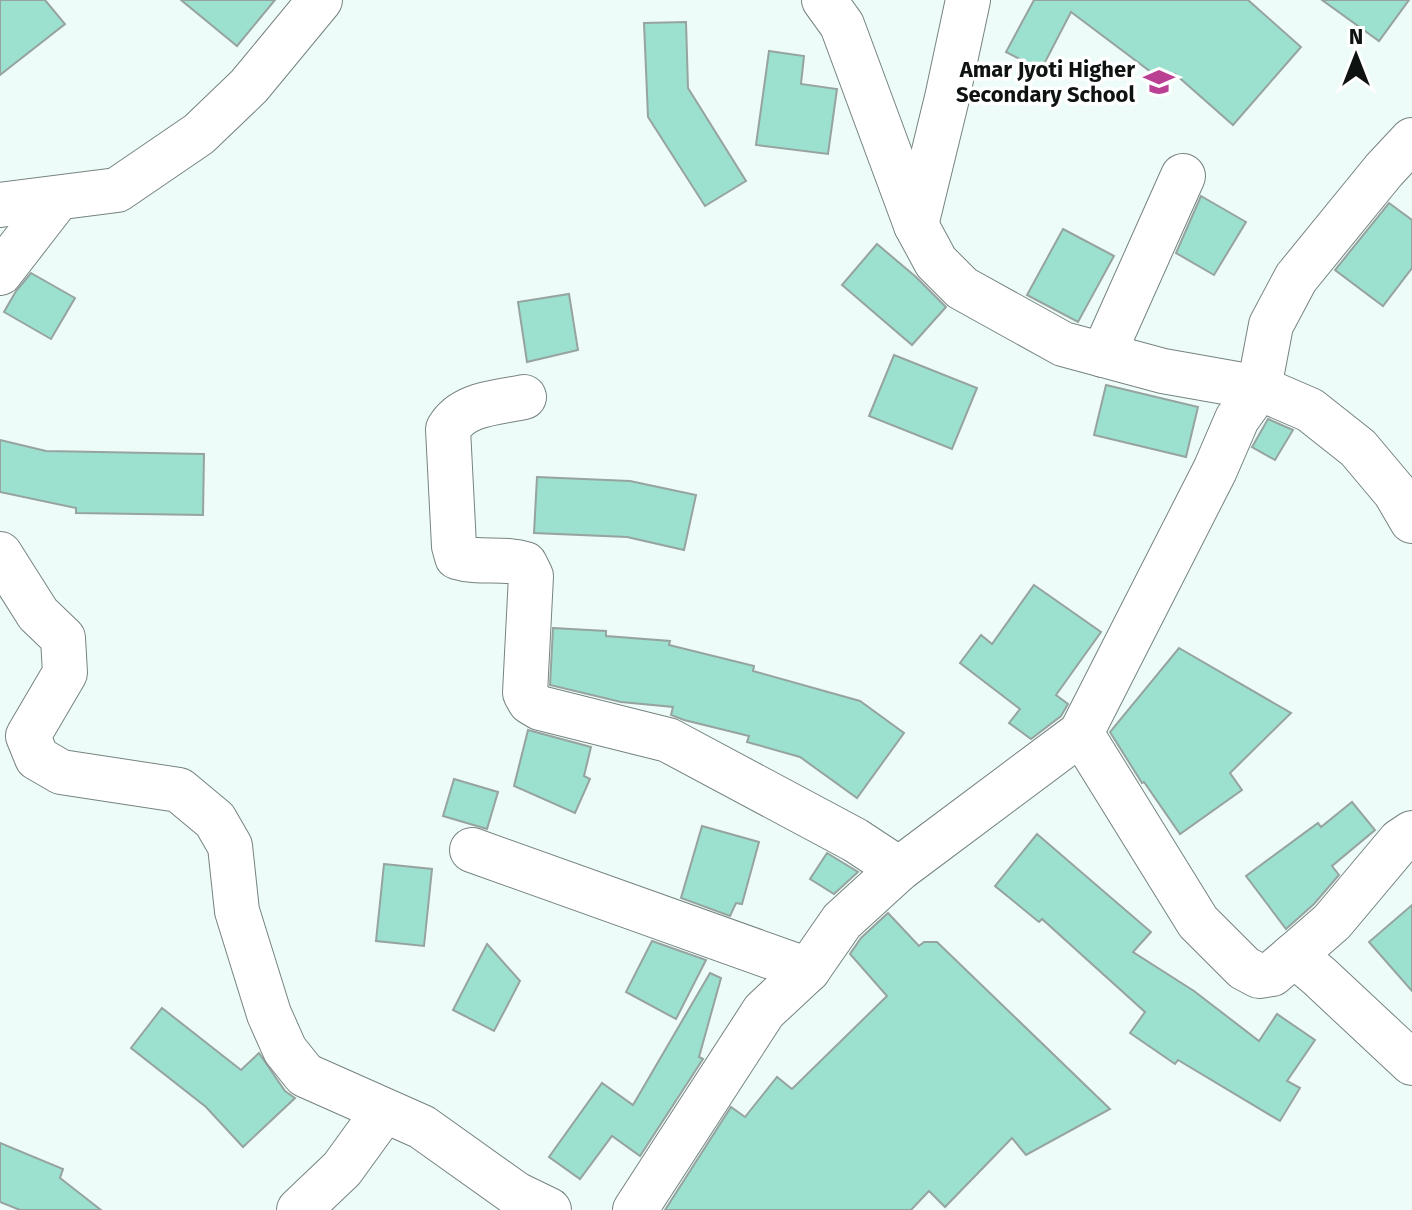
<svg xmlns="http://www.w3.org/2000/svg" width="1412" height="1210" font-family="'Fira Sans',sans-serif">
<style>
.building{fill:#9ce0d0;stroke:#96a39f;stroke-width:2}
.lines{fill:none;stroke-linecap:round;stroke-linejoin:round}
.minor-casing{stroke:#768380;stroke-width:46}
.minor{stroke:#fff;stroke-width:44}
.labels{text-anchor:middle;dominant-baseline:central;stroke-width:7;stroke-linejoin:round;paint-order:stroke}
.poi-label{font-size:22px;font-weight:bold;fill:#0e1211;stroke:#fff;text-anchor:end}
</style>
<rect width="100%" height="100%" fill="#eefcf9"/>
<!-- building -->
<g class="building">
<path d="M 0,0 L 45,0 L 65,24 L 0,75 Z"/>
<path d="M 181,0 L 275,0 L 237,46 Z"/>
<path d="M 1034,0 L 1248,0 L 1301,47 L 1233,125 L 1175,74 L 1167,84 L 1071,12 L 1041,70 L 1006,52 Z"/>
<path d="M 1322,0 L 1409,0 L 1379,41 Z"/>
<path d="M 686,22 L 688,88 L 746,181 L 705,206 L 648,117 L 644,23 Z"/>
<path d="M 769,51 L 804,56 L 801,84 L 837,89 L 828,154 L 756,145 Z"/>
<path d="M 1201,196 L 1246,222 L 1214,275 L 1176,253 Z"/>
<path d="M 1389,203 L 1412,220 L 1412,268 L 1383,306 L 1335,270 Z"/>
<path d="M 1063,229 L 1114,256 L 1078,322 L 1027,295 Z"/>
<path d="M 877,244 L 916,277 L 946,307 L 912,345 L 842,285 Z"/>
<path d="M 31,273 L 75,298 L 51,339 L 4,312 L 16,291 Z"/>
<path d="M 569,294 L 578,350 L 527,362 L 518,302 Z"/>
<path d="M 894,355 L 977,388 L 952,449 L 869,416 Z"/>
<path d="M 1106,385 L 1198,407 L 1186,457 L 1094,435 Z"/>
<path d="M 1268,419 L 1293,430 L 1275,460 L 1252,447 Z"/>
<path d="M 0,440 L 46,451 L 204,454 L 203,515 L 76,513 L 76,508 L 0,492 Z"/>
<path d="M 537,477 L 630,481 L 696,495 L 684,550 L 627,537 L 534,533 Z"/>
<path d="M 1034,585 L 1101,632 L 1056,695 L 1068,704 L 1061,716 L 1031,739 L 1009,723 L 1020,709 L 960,663 L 981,635 L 992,644 Z"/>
<path d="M 553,628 L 606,631 L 606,636 L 670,641 L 669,645 L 754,666 L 753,671 L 860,701 L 904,733 L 857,798 L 800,757 L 747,742 L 749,736 L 684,720 L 671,715 L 673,707 L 621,702 L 550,685 Z"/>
<path d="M 1179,648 L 1291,713 L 1230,773 L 1242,790 L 1180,834 L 1144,782 L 1142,783 L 1110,732 Z"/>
<path d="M 528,730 L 591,747 L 584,776 L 590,779 L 575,813 L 514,786 Z"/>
<path d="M 454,779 L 498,792 L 487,829 L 443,816 Z"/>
<path d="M 1352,802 L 1375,830 L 1332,866 L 1339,875 L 1314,904 L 1286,929 L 1246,876 L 1318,823 L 1321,827 Z"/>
<path d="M 702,826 L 759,842 L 742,904 L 736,903 L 730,916 L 681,898 Z"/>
<path d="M 1037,834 L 1151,932 L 1133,952 L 1194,991 L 1259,1041 L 1277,1014 L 1315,1040 L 1287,1081 L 1300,1088 L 1280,1121 L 1178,1060 L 1175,1064 L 1130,1033 L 1145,1012 L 1042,919 L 1039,922 L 995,886 Z"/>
<path d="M 827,853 L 858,872 L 834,894 L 810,879 Z"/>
<path d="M 384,864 L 432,869 L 424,946 L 376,941 Z"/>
<path d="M 1412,905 L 1412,991 L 1369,942 Z"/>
<path d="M 888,913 L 919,946 L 924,942 L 937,942 L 1110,1109 L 1026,1155 L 1012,1138 L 945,1207 L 929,1191 L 911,1210 L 665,1210 L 731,1107 L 745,1117 L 777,1077 L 792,1089 L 887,996 L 850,954 L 861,938 Z"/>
<path d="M 652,941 L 706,960 L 676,1019 L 626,992 Z"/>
<path d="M 487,944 L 520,981 L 494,1031 L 453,1010 Z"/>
<path d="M 710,973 L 721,978 L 699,1057 L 703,1059 L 640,1156 L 612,1136 L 580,1179 L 549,1157 L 602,1083 L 633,1105 Z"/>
<path d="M 162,1008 L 241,1070 L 259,1053 L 285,1091 L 295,1098 L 243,1147 L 206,1107 L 131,1048 Z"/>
<path d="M 0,1143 L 63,1169 L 60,1178 L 101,1210 L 20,1210 L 0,1202 Z"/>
</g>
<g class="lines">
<!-- minor casing -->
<g class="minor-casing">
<g id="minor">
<path d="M 824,0 L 842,25 L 916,225 L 936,262 L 962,288 L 1063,344 L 1163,371 L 1259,388 L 1310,410 L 1358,448 L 1395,492 L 1412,521"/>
<path d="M 0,205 L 117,190 L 199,134 L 249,86 L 320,0"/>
<path d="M 916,225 L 947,98 L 968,0"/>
<path d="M 0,273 L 58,198"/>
<path d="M 1103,355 L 1183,176"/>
<path d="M 524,397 C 496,403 463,403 448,429 L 454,546 L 457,557 C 479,564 503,557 525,564 L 531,576 L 525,693 L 530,702 L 540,708 L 668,740 L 855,840 L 899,869"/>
<path d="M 0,554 L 38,614 L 63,638 L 65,673 L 28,736 L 37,758 L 61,772 L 179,790 L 215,820 L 230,846 L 237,911 L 269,1014 L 285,1050 L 305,1075 L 422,1127 L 516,1194 L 549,1210"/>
<path d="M 1081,733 L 1198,922 L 1244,968 L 1259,976 L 1272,974 L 1294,955 L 1319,976 L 1412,1063"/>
<path d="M 472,850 L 808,970"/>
<path d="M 1294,955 L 1332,922 L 1400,841 L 1412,833"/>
<path d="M 299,1210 L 342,1169 L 384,1111"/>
<path d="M 635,1210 L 764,1011 L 808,970 L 842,921 L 899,869 L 1081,733 L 1215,470 L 1237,419 L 1259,388 L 1271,325 L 1296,278 L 1384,170 L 1412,140"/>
</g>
</g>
<!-- minor -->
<use href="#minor" class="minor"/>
</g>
<!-- icons -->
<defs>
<g id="school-bare" transform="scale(2.4)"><path d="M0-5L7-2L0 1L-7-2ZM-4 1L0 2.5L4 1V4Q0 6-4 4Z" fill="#ba4093" stroke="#fff" stroke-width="2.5" paint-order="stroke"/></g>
</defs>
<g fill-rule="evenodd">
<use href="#school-bare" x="1159" y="82"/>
</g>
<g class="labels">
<!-- poi labels -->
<g class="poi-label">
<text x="1135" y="69">Amar Jyoti Higher<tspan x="1135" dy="25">Secondary School</tspan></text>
</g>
</g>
<!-- north arrow -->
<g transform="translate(1356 56)" stroke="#ffffff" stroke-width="6" paint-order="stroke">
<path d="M0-6L14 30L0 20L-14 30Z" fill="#0e1211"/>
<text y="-12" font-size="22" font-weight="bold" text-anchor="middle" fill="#0e1211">N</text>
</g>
</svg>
